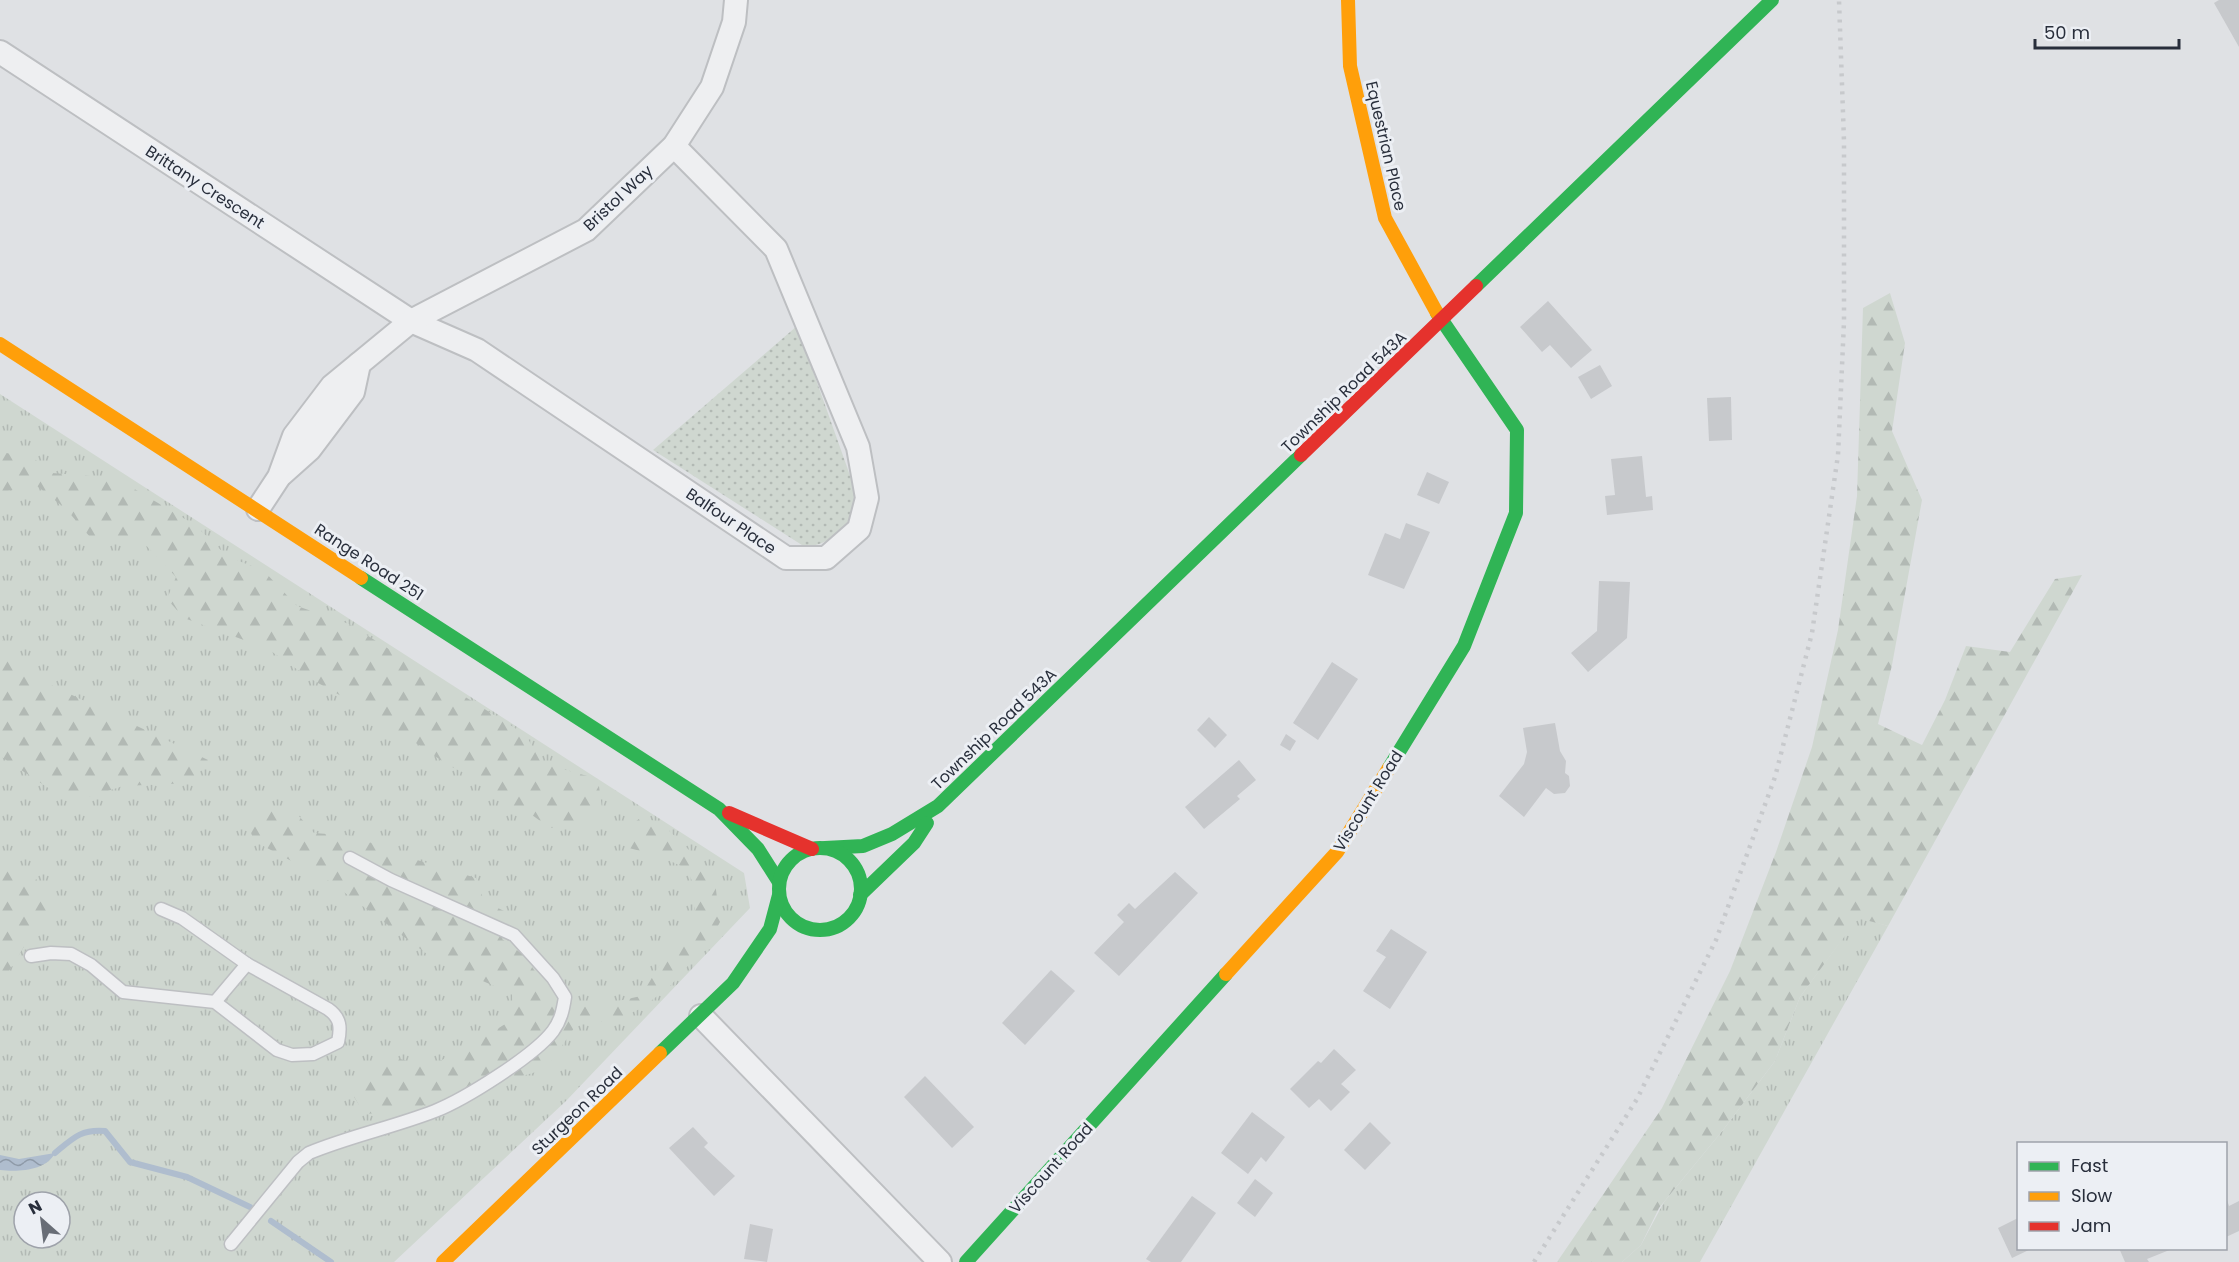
<svg xmlns="http://www.w3.org/2000/svg" width="2239" height="1262" font-family="Poppins,sans-serif">
<style>
.grass{fill:url(#grass-tufts);fill-rule:evenodd}
.forest{fill:url(#forest-firs)}
.park{fill:url(#park-dots)}
.water{fill:url(#water-waves)}
.lines{fill:none;stroke-linecap:round;stroke-linejoin:round}
.stream{stroke:#afbdce;stroke-width:6}
.building{fill:#c7c9cc}
.lane-casing{stroke:#bdbfc2;stroke-width:15}
.street-casing{stroke:#bdbfc2;stroke-width:26}
.lane{stroke:#eeeff1;stroke-width:12}
.street{stroke:#eeeff1;stroke-width:22}
.fast{stroke:#30b455;stroke-width:14}
.slow{stroke:#ff9f0a;stroke-width:14}
.jam{stroke:#e5322d;stroke-width:14}
.rail{stroke:#c7c9cc;stroke-width:4.5;stroke-dasharray:3 6;stroke-linecap:butt}
.labels{text-anchor:middle;dominant-baseline:central;stroke-width:6;stroke-linejoin:round;paint-order:stroke}
.street-label{font-size:16px;fill:#282e3b;stroke:#eceff4}
</style>
<defs>
<pattern id="grass-tufts" width="24" height="20" patternUnits="userSpaceOnUse" patternTransform="scale(1.5)"><rect width="24" height="20" fill="#cfd7d0"/><path d="M3 7l-1-3M5 7V3M7 7l1-3M15 17l-1-3M17 17v-4M19 17l1-3" fill="none" stroke="#b2b9b4"/></pattern>
<pattern id="forest-firs" width="22" height="20" patternUnits="userSpaceOnUse" patternTransform="scale(1.5)"><rect width="22" height="20" fill="#cfd7d0"/><path d="M5 1l3.5 6h-7zM16 11l3.5 6h-7z" fill="#b2b9b4"/></pattern>
<pattern id="park-dots" width="8" height="8" patternUnits="userSpaceOnUse" patternTransform="scale(1.5)"><rect width="8" height="8" fill="#cfd7d0"/><path d="M2 2h.1M6 6h.1" fill="none" stroke="#b2b9b4" stroke-width="1.8" stroke-linecap="round"/></pattern>
<pattern id="water-waves" width="16" height="10" patternUnits="userSpaceOnUse" patternTransform="scale(1.5)"><rect width="16" height="10" fill="#afbdce"/><path d="M0 5q4-4 8 0t8 0" fill="none" stroke="#8e9aa8"/></pattern>
</defs>
<rect width="100%" height="100%" fill="#dfe1e4"/>
<!-- grass -->
<g class="grass">
<path d="M 0,394 L 744,873 L 750,908 L 566,1101 L 394,1262 L 0,1262 ZM 24,1202 L 60,1202 L 60,1238 L 24,1238 Z"/>
<path d="M 1858,917 L 1888,926 L 1700,1262 L 1622,1262 L 1641,1245 L 1664,1202 L 1723,1130 L 1775,1061 L 1800,997 Z"/>
</g>
<!-- forest -->
<g class="forest">
<path d="M 1890,293 L 1905,343 L 1892,431 L 1922,500 L 1892,665 L 1878,724 L 1922,745 L 1945,700 L 1966,646 L 2010,652 L 2055,579 L 2082,575 L 1888,926 L 1858,918 L 1800,997 L 1775,1061 L 1723,1130 L 1659,1208 L 1641,1245 L 1622,1262 L 1557,1262 L 1662,1108 L 1730,971 L 1776,852 L 1812,747 L 1838,630 L 1857,496 L 1863,308 Z"/>
<path d="M 0,452 L 32,457 L 52,473 L 116,478 L 195,525 L 228,557 L 263,570 L 297,606 L 349,624 L 526,735 L 541,763 L 598,779 L 602,808 L 584,825 L 550,828 L 532,815 L 490,796 L 482,782 L 448,765 L 375,715 L 311,679 L 268,649 L 184,618 L 167,599 L 176,577 L 141,540 L 90,537 L 66,509 L 37,486 L 1,492 Z"/>
<path d="M 0,637 L 26,673 L 208,760 L 190,783 L 123,786 L 71,803 L 0,756 Z"/>
<path d="M 290,806 L 314,833 L 354,836 L 404,856 L 476,878 L 484,901 L 516,917 L 502,939 L 525,956 L 549,993 L 572,1005 L 591,1007 L 641,996 L 671,946 L 692,924 L 697,893 L 687,869 L 660,856 L 625,847 L 629,827 L 640,818 L 660,822 L 714,874 L 720,922 L 710,941 L 670,986 L 642,1008 L 611,1022 L 579,1021 L 546,1069 L 404,1111 L 365,1114 L 347,1086 L 389,1056 L 426,1066 L 457,1054 L 513,1019 L 512,994 L 435,960 L 329,881 L 254,841 L 242,808 Z"/>
<path d="M 0,861 L 32,872 L 54,909 L 33,932 L 9,971 L 0,971 Z"/>
</g>
<!-- park -->
<path class="park" d="M 797,326 L 858,498 C 853,524 831,545 805,547 L 653,450 Z"/>
<!-- water -->
<path class="water" d="M 55,1153 C 46,1171 18,1172 0,1170 L 0,1155 L 19,1159 Z"/>
<g class="lines">
<!-- stream -->
<g class="stream">
<path d="M 55,1153 C 73,1138 81,1129 105,1131 L 130,1162 L 187,1177 L 250,1207"/>
<path d="M 271,1221 L 331,1262"/>
</g>
</g>
<!-- building -->
<g class="building">
<path d="M 2219,0 L 2239,0 L 2239,47 L 2214,3 Z"/>
<path d="M 1548,301 L 1592,350 L 1571,368 L 1550,345 L 1542,352 L 1520,327 Z"/>
<path d="M 1600,365 L 1612,386 L 1591,399 L 1578,377 Z"/>
<path d="M 1731,397 L 1732,440 L 1709,441 L 1707,398 Z"/>
<path d="M 1642,456 L 1646,497 L 1652,496 L 1653,510 L 1607,515 L 1605,496 L 1615,495 L 1611,459 Z"/>
<path d="M 1427,472 L 1449,482 L 1439,504 L 1417,495 Z"/>
<path d="M 1406,523 L 1430,532 L 1404,589 L 1368,575 L 1385,533 L 1400,539 Z"/>
<path d="M 1599,581 L 1630,582 L 1627,638 L 1588,672 L 1571,653 L 1597,631 Z"/>
<path d="M 1332,662 L 1358,679 L 1318,740 L 1293,723 Z"/>
<path d="M 1209,717 L 1227,735 L 1215,748 L 1197,730 Z"/>
<path d="M 1555,723 L 1560,751 L 1566,761 L 1565,773 L 1569,776 L 1570,786 L 1565,793 L 1554,794 L 1546,788 L 1524,817 L 1499,796 L 1524,764 L 1527,752 L 1523,728 Z"/>
<path d="M 1286,734 L 1296,741 L 1290,751 L 1280,745 Z"/>
<path d="M 1239,760 L 1256,780 L 1237,796 L 1240,799 L 1204,829 L 1185,807 Z"/>
<path d="M 1175,872 L 1198,893 L 1119,976 L 1094,953 L 1124,922 L 1117,915 L 1129,903 L 1135,909 Z"/>
<path d="M 1391,929 L 1427,952 L 1390,1009 L 1363,991 L 1386,957 L 1376,951 Z"/>
<path d="M 1051,970 L 1075,991 L 1025,1045 L 1002,1023 Z"/>
<path d="M 1334,1049 L 1356,1070 L 1341,1084 L 1350,1092 L 1331,1111 L 1319,1099 L 1309,1108 L 1290,1089 L 1318,1061 L 1321,1063 Z"/>
<path d="M 925,1076 L 974,1127 L 952,1148 L 904,1097 Z"/>
<path d="M 1252,1112 L 1285,1137 L 1266,1162 L 1261,1157 L 1248,1174 L 1221,1153 Z"/>
<path d="M 1370,1122 L 1391,1143 L 1365,1170 L 1344,1150 Z"/>
<path d="M 693,1127 L 708,1143 L 704,1147 L 735,1176 L 714,1196 L 669,1148 Z"/>
<path d="M 1255,1179 L 1273,1193 L 1255,1217 L 1237,1203 Z"/>
<path d="M 1192,1196 L 1216,1213 L 1181,1262 L 1151,1262 L 1146,1259 Z"/>
<path d="M 2226,1197 L 2229,1206 L 2239,1201 L 2239,1231 L 2226,1237 Z"/>
<path d="M 2018,1218 L 2018,1248 L 2033,1248 L 2012,1258 L 1998,1228 Z"/>
<path d="M 750,1224 L 773,1229 L 767,1262 L 744,1259 Z"/>
<path d="M 2119,1248 L 2172,1248 L 2172,1249 L 2147,1259 L 2149,1262 L 2125,1262 Z"/>
</g>
<g class="lines">
<!-- lane casing -->
<g class="lane-casing">
<g id="lane">
<path d="M 31,956 L 51,953 L 71,954 L 91,965 L 123,992 L 215,1002 L 277,1050 L 292,1055 L 313,1054 L 338,1042 C 341,1028 341,1018 328,1009 L 247,964 L 182,918 L 161,909"/>
<path d="M 215,1002 L 247,964"/>
<path d="M 231,1244 L 298,1162 L 309,1153 C 350,1136 394,1127 435,1111 C 465,1099 534,1056 553,1031 C 561,1020 563,1010 565,997 L 553,978 L 514,935 L 391,880 L 350,858"/>
</g>
</g>
<!-- street casing -->
<g class="street-casing">
<g id="street">
<path d="M 0,52 L 411,321 L 477,350 L 786,558 L 826,558 L 859,529 L 867,498 L 858,447 L 776,249 L 674,146"/>
<path d="M 282,474 L 310,449 L 353,392 L 359,364"/>
<path d="M 258,509 L 279,477 L 294,436 L 332,386 L 411,321 L 586,230 L 674,146 L 712,87 L 734,22 L 736,0"/>
<path d="M 701,1016 L 940,1262"/>
</g>
</g>
<!-- lane -->
<use href="#lane" class="lane"/>
<!-- street -->
<use href="#street" class="street"/>
<!-- fast -->
<g class="fast">
<path d="M 1476,286 L 1772,0"/>
<path d="M 361,578 L 719,809 L 758,849 L 779,882"/>
<path d="M 1389,768 L 1464,646 L 1516,513 L 1517,430 L 1437,313"/>
<path d="M 825,848 L 863,846 L 892,834 L 938,806 L 1301,455"/>
<circle cx="820" cy="889" r="41"/>
<path d="M 860,895 L 914,843 L 927,823"/>
<path d="M 660,1053 L 733,983 L 770,929 L 779,895"/>
<path d="M 966,1262 L 1226,974"/>
</g>
<!-- slow -->
<g class="slow">
<path d="M 1348,0 L 1350,66 L 1385,218 L 1437,313"/>
<path d="M 0,344 L 361,578"/>
<path d="M 1226,974 L 1337,852 L 1389,768"/>
<path d="M 443,1262 L 660,1053"/>
</g>
<!-- jam -->
<g class="jam">
<path d="M 1301,455 L 1476,286"/>
<path d="M 729,813 L 812,849"/>
</g>
<!-- rail -->
<path class="rail" d="M 1534,1262 L 1637,1099 L 1716,940 L 1775,777 L 1812,633 L 1838,455 L 1844,322 L 1844,141 L 1839,0"/>
</g>
<g class="labels">
<!-- street labels -->
<g class="street-label">
<text transform="translate(1386 146) rotate(77)">Equestrian Place</text>
<text transform="translate(205 187) rotate(33)">Brittany Crescent</text>
<text transform="translate(618 198) rotate(-43)">Bristol Way</text>
<text transform="translate(1344 392) rotate(-44)">Township Road 543A</text>
<text transform="translate(731 521) rotate(34)">Balfour Place</text>
<text transform="translate(369 562) rotate(33)">Range Road 251</text>
<text transform="translate(994 729) rotate(-44)">Township Road 543A</text>
<text transform="translate(1368 801) rotate(-58)">Viscount Road</text>
<text transform="translate(577 1111) rotate(-44)">Sturgeon Road</text>
<text transform="translate(1051 1168) rotate(-48)">Viscount Road</text>
</g>
</g>
<!-- legend -->
<rect x="2017" y="1142" width="210" height="108" fill="#eceff4" stroke="#9ea2aa" stroke-width="1.5"/>
<rect x="2029" y="1162" width="30" height="9" fill="#30b455" stroke="#9ea2aa" stroke-width="1.5"/>
<text x="2071" y="1172" font-size="18" fill="#282e3b">Fast</text>
<rect x="2029" y="1192" width="30" height="9" fill="#ff9f0a" stroke="#9ea2aa" stroke-width="1.5"/>
<text x="2071" y="1202" font-size="18" fill="#282e3b">Slow</text>
<rect x="2029" y="1222" width="30" height="9" fill="#e5322d" stroke="#9ea2aa" stroke-width="1.5"/>
<text x="2071" y="1232" font-size="18" fill="#282e3b">Jam</text>
<!-- north arrow -->
<g transform="translate(42 1220) rotate(332)"><circle r="28" fill="#eceff4" stroke="#9ea2aa" stroke-width="1.5"/>
<path d="M0-4.5L10 22L0 15L-10 22Z" fill="#686d76"/>
<text y="-9" font-size="16" font-weight="bold" text-anchor="middle" fill="#282e3b">N</text>
</g>
<!-- scale -->
<path d="M2035 39v9h144v-9" fill="none" stroke="#282e3b" stroke-width="3"/>
<text x="2044" y="39" font-size="18" fill="#282e3b" stroke="#eceff4" stroke-width="4.5" paint-order="stroke">50 m</text>
</svg>
